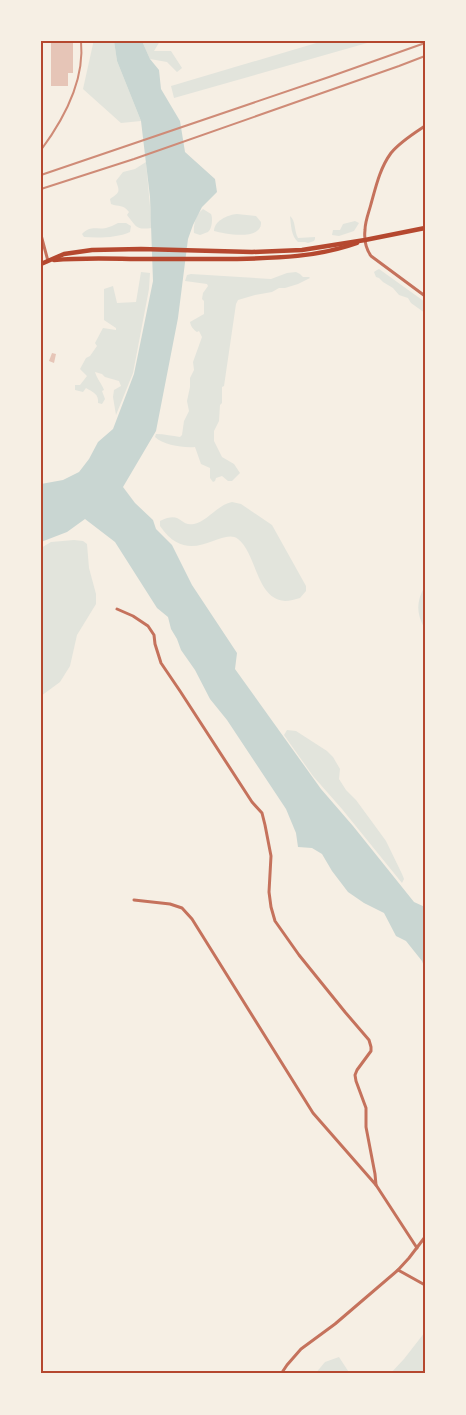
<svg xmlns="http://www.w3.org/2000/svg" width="466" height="1415" font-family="Manrope,sans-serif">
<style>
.green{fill:#e2e4dc}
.water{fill:#c9d6d2}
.building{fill:#e6c5b7}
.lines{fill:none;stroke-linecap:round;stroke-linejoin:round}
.minor{stroke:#c5725c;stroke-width:3}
.secondary{stroke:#b5482f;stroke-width:4.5}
.rail{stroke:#cf8b77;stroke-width:2}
.neatline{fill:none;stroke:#b5482f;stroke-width:2}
</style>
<rect width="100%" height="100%" fill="#f6efe4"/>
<!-- green -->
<g class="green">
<path d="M 93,41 L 114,41 L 117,61 L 141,121 L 121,123 L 83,89 L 93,44 Z"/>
<path d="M 142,41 L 160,41 L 154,51 L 171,51 L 182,68 L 177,72 L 167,62 L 150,59 Z"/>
<path d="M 323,41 L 374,41 L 174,98 L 171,86 Z"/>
<path d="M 146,162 L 152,228 C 135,230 137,227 127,215 L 129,212 C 123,204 119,207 111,204 L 110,199 C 120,192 120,192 116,181 L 123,172 L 135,169 Z"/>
<path d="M 203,209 L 211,214 C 213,218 212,229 208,232 C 205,233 203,234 200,235 L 194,233 C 193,225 196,214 203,209 Z"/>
<path d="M 237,214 L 256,216 L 261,222 C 262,241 225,234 214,231 C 214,221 227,215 237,214 Z"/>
<path d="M 290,216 C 296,221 294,231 298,238 L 315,237 L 315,239 L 314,241 L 308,243 L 305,242 L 298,242 C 291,236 291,225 290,216 Z"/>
<path d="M 355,221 L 359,223 L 354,231 L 339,236 L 332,235 L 333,230 L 340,230 L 343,224 Z"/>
<path d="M 118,223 L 126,223 L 131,226 L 130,232 C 117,238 98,238 84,237 L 82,234 C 91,225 96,230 106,228 C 110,227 114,225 118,223 Z"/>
<path d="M 379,269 L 425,302 L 425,313 L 411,303 L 408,298 L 399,295 L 393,288 L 383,282 L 379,278 L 376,277 L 374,272 L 377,270 Z"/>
<path d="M 141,272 L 150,273 L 149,289 L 133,373 L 116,415 L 113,397 L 114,390 L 121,386 L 119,381 L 105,377 L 102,374 L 95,372 C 97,379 102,384 104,390 L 102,391 L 105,399 L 102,404 L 98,403 C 99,394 93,392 86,388 L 83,392 L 75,390 L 75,385 L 80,385 L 87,376 L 80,369 L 86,358 L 90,356 L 97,346 L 95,343 L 103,328 L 116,330 L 116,328 L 104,320 L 104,289 L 113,286 L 117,303 L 136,302 Z"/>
<path d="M 296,272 L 300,274 L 303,277 L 309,277 L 310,278 L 298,284 L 285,288 L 279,288 L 272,292 L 255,295 L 238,300 L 236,304 L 224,386 L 222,387 L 222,403 L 220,405 L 219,421 L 214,431 L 214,441 L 222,457 L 234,464 L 240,473 L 232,481 L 228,481 L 222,476 L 216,478 L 215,481 L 213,482 L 210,478 L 210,468 L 201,464 L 195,447 C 183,448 163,445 155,437 L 156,434 C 165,434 172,436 180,437 L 182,435 L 184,421 L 189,411 L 187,401 L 190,387 L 190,378 L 194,370 L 193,362 L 202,337 L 199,331 L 197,332 C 193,329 191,327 190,322 L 204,314 L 204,301 L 202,299 L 203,293 L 208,286 L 207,284 L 185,281 L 187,275 L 191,274 L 271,279 L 287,273 Z"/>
<path d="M 232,502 L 241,504 L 272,525 L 306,586 L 306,591 L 300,598 C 295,599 290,601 285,601 C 256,599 257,554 238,539 C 221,526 190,570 160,526 L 160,521 C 182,510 179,527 194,524 C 208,521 217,505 232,502 Z"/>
<path d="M 74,540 L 83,541 L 87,544 L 89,568 L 96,594 L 96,604 L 77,635 L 70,666 L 60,682 L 41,696 L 41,548 L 51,542 Z"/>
<path d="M 425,586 L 425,629 C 416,614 416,601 425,586 Z"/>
<path d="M 287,730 L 296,731 L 327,751 L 333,757 L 340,769 L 339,779 L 346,790 L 356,800 L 386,841 L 402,874 L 404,879 L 402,883 L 342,809 L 313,776 L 284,735 Z"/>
<path d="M 425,1332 L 425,1374 L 390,1374 L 404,1359 Z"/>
<path d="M 339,1357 L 350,1374 L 315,1374 L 325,1362 Z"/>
</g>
<!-- water -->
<path class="water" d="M 114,41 L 142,41 L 150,59 L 159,70 L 161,89 L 180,121 L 185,152 L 215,179 L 217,192 L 202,207 L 193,225 L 188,239 L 178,318 L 156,431 L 123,487 L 135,503 L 153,520 L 156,529 L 172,545 L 192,585 L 237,653 L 235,669 L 321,789 L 353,826 L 414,902 L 425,907 L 425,969 L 422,961 L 406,941 L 396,936 L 384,913 L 364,903 L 348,892 L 332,871 L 322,854 L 312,848 L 298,847 L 296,833 L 286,809 L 227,720 L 210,699 L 195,670 L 181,650 L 177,639 L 171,629 L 168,617 L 157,608 L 115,542 L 85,519 L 67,532 L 41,542 L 41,484 L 63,480 L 79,472 L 89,459 L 98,442 L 113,429 L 134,374 L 153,281 L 150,197 L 141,121 L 117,61 Z"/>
<!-- building -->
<g class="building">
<path d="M 51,41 L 73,41 L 73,73 L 68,73 L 68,86 L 51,86 Z"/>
<path d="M 52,353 L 56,354 L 54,363 L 49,361 Z"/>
</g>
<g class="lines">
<!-- minor -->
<g class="minor">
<path d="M 425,126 C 413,134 400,142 391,153 C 380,168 376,186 371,204 C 369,212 365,221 365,230 C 364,239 366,249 371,256 L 425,296"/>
<path d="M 41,235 L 48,261"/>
<path d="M 117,609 L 133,616 L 148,626 L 154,635 L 155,644 L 161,663 L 180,691 L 252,802 L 262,813 L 265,825 L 271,856 L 269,892 L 271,907 L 275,921 L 299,955 L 345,1012 L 369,1040 L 371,1047 L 371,1051 L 357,1070 L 355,1075 L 356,1081 L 366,1108 L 366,1127 L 375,1174 L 376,1185"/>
<path d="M 134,900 L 170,904 L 182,908 L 192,919 L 313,1113 L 376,1185 L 417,1248"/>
<path d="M 398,1270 L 425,1285"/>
<path d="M 281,1374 L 287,1365 L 301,1349 L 335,1324 L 398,1270 L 409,1258 L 425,1237"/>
</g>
<!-- secondary -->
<g class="secondary">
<path d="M 54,260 C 86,257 117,259 149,259 C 178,259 208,259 237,259 C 277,258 318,257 357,243"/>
<path d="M 41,264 L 64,254 L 92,250 L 141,249 L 252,252 L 302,250 L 365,240 L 425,228"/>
</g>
<!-- rail -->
<g class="rail">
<path d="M 41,150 C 64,119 85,81 81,41"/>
<path d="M 41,175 L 329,77 L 425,43"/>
<path d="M 41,189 L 134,159 L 399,66 L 425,56"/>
</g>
</g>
<!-- border -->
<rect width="466" height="1415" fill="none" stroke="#f6efe4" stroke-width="85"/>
<rect x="42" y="42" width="382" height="1330" class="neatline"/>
</svg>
